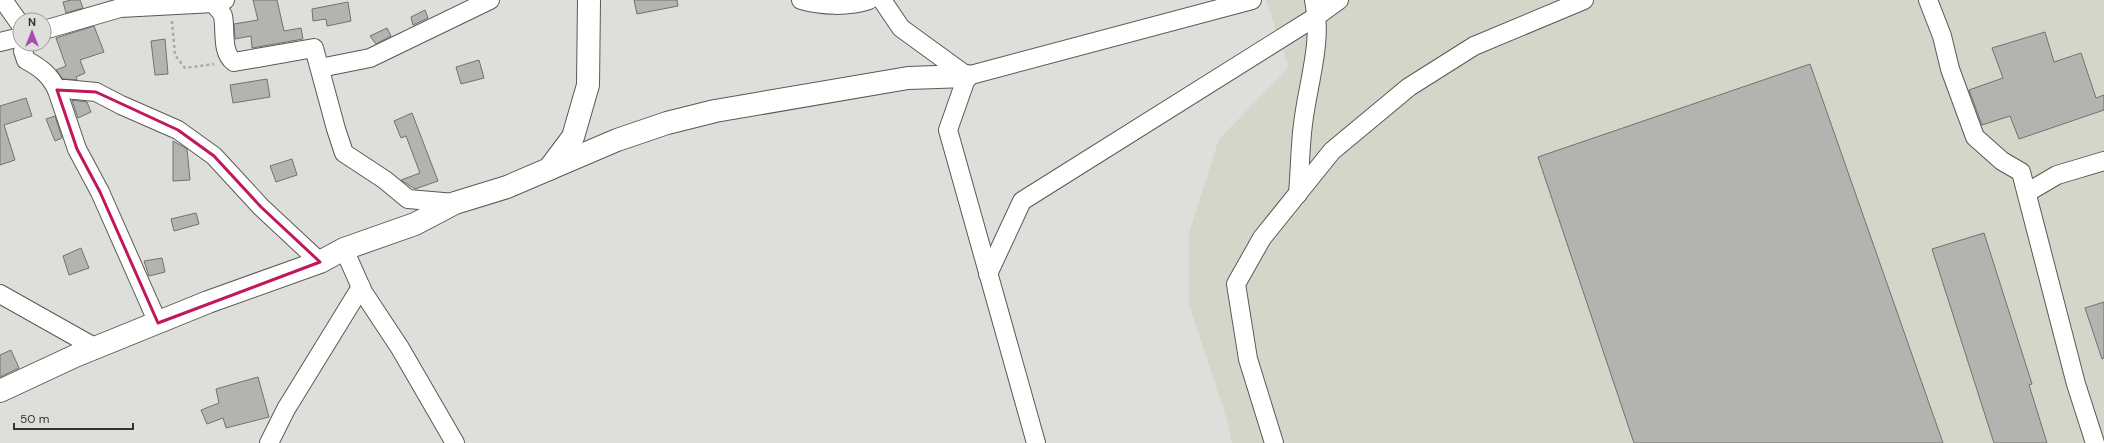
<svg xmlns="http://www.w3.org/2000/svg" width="2104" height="443" font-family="'DM Sans',sans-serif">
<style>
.built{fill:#d4d6ca}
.building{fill:#b3b4af;stroke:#71726e}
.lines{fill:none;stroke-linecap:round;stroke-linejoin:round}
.minor-casing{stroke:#595955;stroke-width:20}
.tertiary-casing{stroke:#595955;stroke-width:24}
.path{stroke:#a8a9a5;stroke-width:2.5;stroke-dasharray:3 3;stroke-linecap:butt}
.minor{stroke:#fff;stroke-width:18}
.tertiary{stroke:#fff;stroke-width:22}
.marked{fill:none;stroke:#c2185b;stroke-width:3;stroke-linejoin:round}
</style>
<rect width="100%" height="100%" fill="#dedfda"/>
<!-- built -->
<path class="built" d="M 1266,0 L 2104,0 L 2104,443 L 1232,443 L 1227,420 L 1189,304 L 1189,233 L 1219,139 L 1289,67 Z"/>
<!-- building -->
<g class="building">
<path d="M 71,0 L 80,0 L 83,8 L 66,13 L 63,2 Z"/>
<path d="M 253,0 L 277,0 L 284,31 L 301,28 L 303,39 L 252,48 L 251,36 L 235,39 L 234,24 L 258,20 Z"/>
<path d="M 634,0 L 677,0 L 678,6 L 637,14 Z"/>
<path d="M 348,2 L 351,21 L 327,26 L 326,19 L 313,21 L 312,9 Z"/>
<path d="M 425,10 L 428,18 L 413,25 L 411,17 Z"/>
<path d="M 94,26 L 104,52 L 80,60 L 85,73 L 76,77 L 77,80 L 63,79 L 56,70 L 66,66 L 56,38 Z"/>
<path d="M 387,28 L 391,36 L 376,44 L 370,36 Z"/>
<path d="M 2045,32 L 2054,62 L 2081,53 L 2096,98 L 2104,95 L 2104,110 L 2019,139 L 2010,116 L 1982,125 L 1969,90 L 2003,78 L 1992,48 Z"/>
<path d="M 165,39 L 168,74 L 155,75 L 151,41 Z"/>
<path d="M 479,60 L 484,78 L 461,84 L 456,67 Z"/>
<path d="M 1810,64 L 1943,443 L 1634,443 L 1538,157 Z"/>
<path d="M 267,79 L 270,97 L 233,103 L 230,85 Z"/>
<path d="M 26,98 L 32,116 L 4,125 L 15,160 L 0,165 L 0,106 Z"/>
<path d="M 72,100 L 87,102 L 91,112 L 78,118 Z"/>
<path d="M 412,113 L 438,181 L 415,189 L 401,180 L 420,173 L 406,136 L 401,138 L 394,121 Z"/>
<path d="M 55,116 L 62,138 L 55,141 L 46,119 Z"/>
<path d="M 173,141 L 187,149 L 190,180 L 173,181 Z"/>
<path d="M 292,159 L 297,175 L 276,182 L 270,166 Z"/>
<path d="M 196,213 L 199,224 L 174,231 L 171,219 Z"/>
<path d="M 1984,233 L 2032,384 L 2029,385 L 2047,443 L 1994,443 L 1932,249 Z"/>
<path d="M 81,248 L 89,268 L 69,275 L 63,256 Z"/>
<path d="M 162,258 L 165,272 L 149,276 L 144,261 Z"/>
<path d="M 2104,302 L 2104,358 L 2102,359 L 2085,308 Z"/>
<path d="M 11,350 L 19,368 L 0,377 L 0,355 Z"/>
<path d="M 258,377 L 269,417 L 226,428 L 223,418 L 207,424 L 201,410 L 219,403 L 216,389 Z"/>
</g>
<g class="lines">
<!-- minor casing -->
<g class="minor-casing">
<g id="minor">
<path d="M 3,0 L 20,24"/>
<path d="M 213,0 C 214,7 221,10 223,16 C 226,31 221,52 234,62 L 314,48 L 336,129 L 344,153 L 385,180 L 408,199 L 455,203"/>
<path d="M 801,0 C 821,6 849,7 869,0"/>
<path d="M 882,0 L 901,28 L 967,76"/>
<path d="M 1928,0 L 1942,36 L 1950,69 L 1975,137 L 2002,161 L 2021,172 L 2076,384 L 2095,443"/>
<path d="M 44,30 L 120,8 L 214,3 L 225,0"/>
<path d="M 0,42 L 20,37"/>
<path d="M 25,44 L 23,51 L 26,60 C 41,68 50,75 57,90 L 65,89 L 96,92 L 121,105 L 178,130 L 214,156 L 261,207 L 320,262"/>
<path d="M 320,68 L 370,58 L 490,0"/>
<path d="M 57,90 L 77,149 L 100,192 L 158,323"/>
<path d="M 2028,192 L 2057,175 L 2104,161"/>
<path d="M 1298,194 C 1300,171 1300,147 1303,124 C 1308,82 1323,42 1314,0"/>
<path d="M 344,249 L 363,292 L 400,348 L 455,443"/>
<path d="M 988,274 L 1022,201 L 1317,16 L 1339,0"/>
<path d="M 0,294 L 96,348"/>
<path d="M 269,443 L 286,409 L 361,287"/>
<path d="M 1036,443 L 948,130 L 967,76 L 1252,0"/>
<path d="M 1274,443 L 1248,359 L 1236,284 L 1262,238 L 1332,151 L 1409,87 L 1474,46 L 1584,0"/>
</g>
</g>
<!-- tertiary casing -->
<g class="tertiary-casing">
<g id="tertiary">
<path d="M 549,169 L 573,137 L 588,85 L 589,0"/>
<path d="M 0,391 L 75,356 L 208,302 L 320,262 L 344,249 L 415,224 L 455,203 L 507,187 L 617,140 L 667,123 L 715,111 L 908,78 L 967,76"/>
</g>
</g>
<!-- path -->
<path class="path" d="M 172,21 L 175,55 L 185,68 L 214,64"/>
<!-- minor -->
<use href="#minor" class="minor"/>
<!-- tertiary -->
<use href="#tertiary" class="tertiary"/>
</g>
<!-- marked area -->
<path class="marked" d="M 57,90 L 96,92 L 178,130 L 214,156 L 261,207 L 320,262 L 158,323 L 100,192 L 77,149 Z"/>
<!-- north arrow -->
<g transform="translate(32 32)"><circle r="19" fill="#dedfda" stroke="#9a9b97"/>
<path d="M0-3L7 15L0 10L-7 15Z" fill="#aa4bb4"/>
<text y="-6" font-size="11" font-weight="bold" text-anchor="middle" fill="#333432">N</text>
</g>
<!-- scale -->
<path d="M14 423v6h119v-6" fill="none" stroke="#333432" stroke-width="2"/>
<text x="20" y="423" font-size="12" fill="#333432" stroke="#dedfda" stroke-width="3" paint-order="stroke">50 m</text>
</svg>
